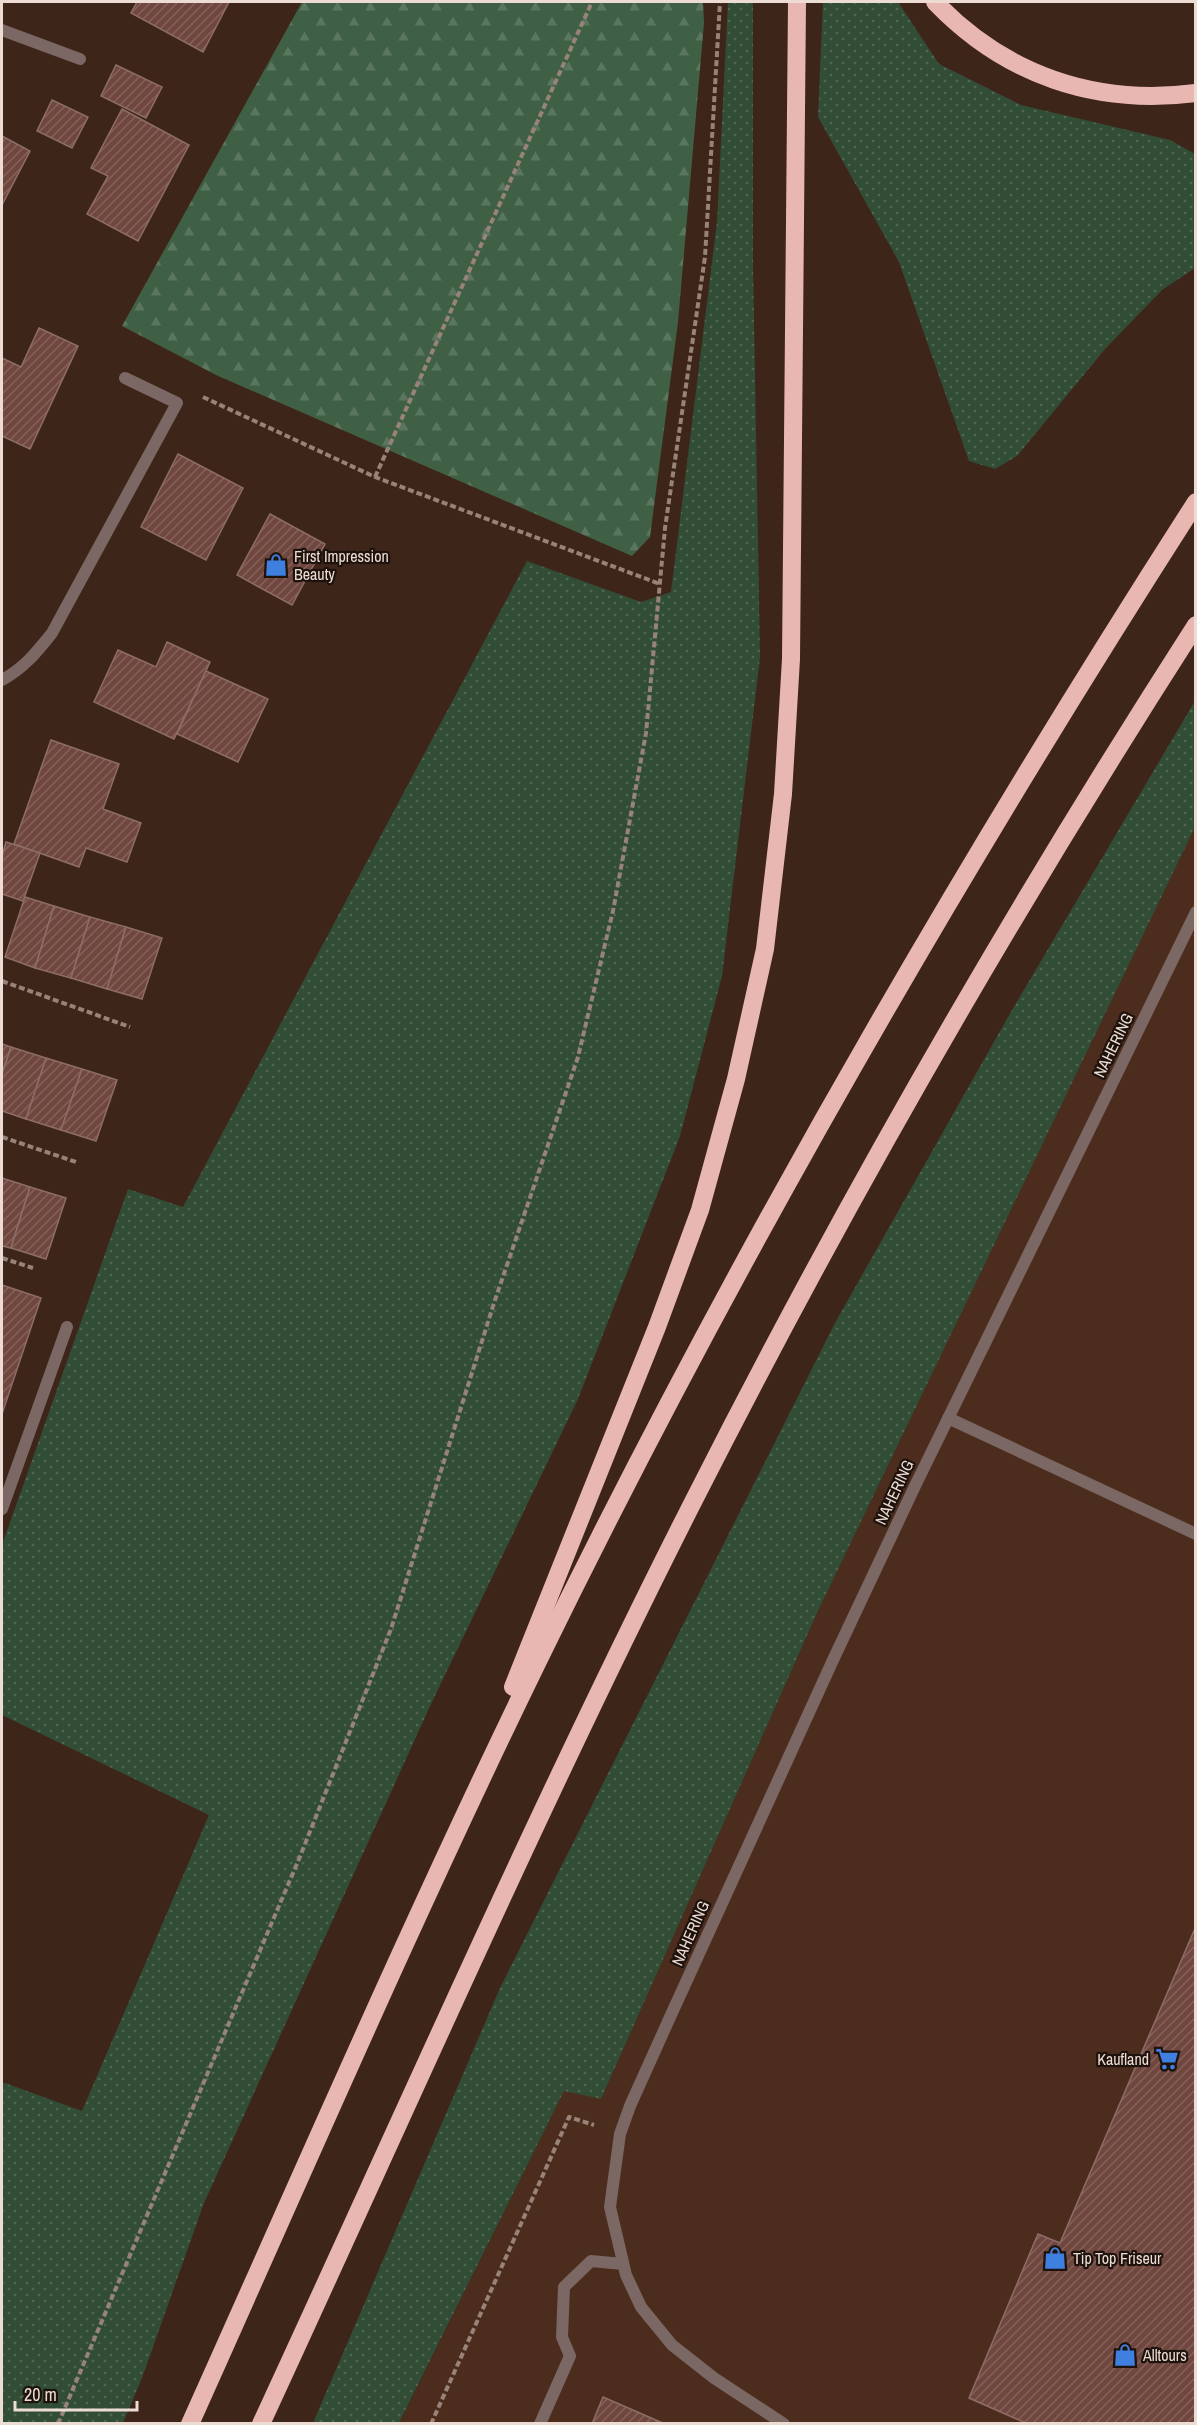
<svg xmlns="http://www.w3.org/2000/svg" width="1197" height="2425" font-family="'Archivo Narrow',sans-serif">
<style>
.built{fill:#4c2d1d}
.grass{fill:url(#grass-dots)}
.forest{fill:url(#forest-firs)}
.building{fill:url(#building-hatch);stroke:#8d6d67;stroke-width:1.5}
.lines{fill:none;stroke-linecap:round;stroke-linejoin:round}
.path{stroke:#988379;stroke-width:4;stroke-dasharray:6 3;stroke-linecap:butt}
.service{stroke:#7b6764;stroke-width:12}
.minor{stroke:#7b6764;stroke-width:12}
.motorway{stroke:#e9b7b2;stroke-width:18}
.labels{text-anchor:middle;dominant-baseline:central;stroke-width:4.5;stroke-linejoin:round;paint-order:stroke}
.poi-label{font-size:16px;fill:#ecdcd4;stroke:#1d120c;text-anchor:start}
.street-label{font-size:16px;fill:#ecdcd4;stroke:#1d120c}
</style>
<defs>
<pattern id="grass-dots" width="8" height="8" patternUnits="userSpaceOnUse" patternTransform="scale(1.5)"><rect width="8" height="8" fill="#324d36"/><path d="M2 2h.1M6 6h.1" fill="none" stroke="#506652" stroke-width="1.8" stroke-linecap="round"/></pattern>
<pattern id="forest-firs" width="22" height="20" patternUnits="userSpaceOnUse" patternTransform="scale(1.5)"><rect width="22" height="20" fill="#3f6044"/><path d="M5 1l3.5 6h-7zM16 11l3.5 6h-7z" fill="#5b765e"/></pattern>
<pattern id="building-hatch" width="6" height="6" patternUnits="userSpaceOnUse" patternTransform="scale(1.5)"><rect width="6" height="6" fill="#70473f"/><path d="M-1 1l2-2M0 6l6-6M5 7l2-2" fill="none" stroke="#85615a"/></pattern>
</defs>
<rect width="100%" height="100%" fill="#3e2519"/>
<!-- built -->
<path class="built" d="M 1195,827 L 1195,2423 L 399,2424 L 564,2091 L 601,2099 L 817,1613 Z"/>
<!-- grass -->
<g class="grass">
<path d="M 728,2 L 753,2 L 753,264 L 760,657 L 722,976 L 680,1136 L 578,1399 L 431,1704 L 204,2203 L 142,2378 L 123,2423 L 2,2423 L 2,2082 L 82,2111 L 209,1815 L 2,1715 L 2,1545 L 128,1189 L 183,1207 L 527,561 L 641,602 L 671,592 L 717,222 Z"/>
<path d="M 823,2 L 898,2 L 939,64 L 1021,105 L 1170,140 L 1195,154 L 1195,268 L 1162,290 L 1105,349 L 1017,456 L 995,469 L 969,461 L 899,262 L 818,117 Z"/>
<path d="M 1195,701 L 1195,827 L 817,1613 L 601,2099 L 564,2091 L 399,2423 L 313,2423 L 500,1988 L 835,1323 L 1012,1010 Z"/>
</g>
<!-- forest -->
<path class="forest" d="M 302,2 L 703,2 L 704,23 L 678,322 L 650,537 L 632,556 L 216,375 L 122,326 Z"/>
<!-- building -->
<g class="building">
<path d="M 137,2 L 229,2 L 203,52 L 131,13 Z"/>
<path d="M 116,65 L 162,87 L 146,118 L 101,96 Z"/>
<path d="M 52,100 L 88,117 L 72,148 L 37,131 Z"/>
<path d="M 122,109 L 189,145 L 138,241 L 87,214 L 108,176 L 91,168 Z"/>
<path d="M 2,136 L 30,151 L 2,205 Z"/>
<path d="M 39,328 L 78,346 L 30,449 L 2,436 L 2,358 L 21,367 Z"/>
<path d="M 178,454 L 243,488 L 206,560 L 141,527 Z"/>
<path d="M 270,514 L 325,544 L 292,605 L 237,575 Z"/>
<path d="M 167,642 L 210,662 L 174,739 L 94,702 L 118,650 L 156,667 Z"/>
<path d="M 206,671 L 268,699 L 238,762 L 177,734 Z"/>
<path d="M 51,740 L 119,764 L 103,809 L 141,823 L 127,862 L 86,848 L 79,867 L 14,844 Z"/>
<path d="M 6,842 L 40,853 L 23,901 L 2,894 L 2,856 Z"/>
<path d="M 25,897 L 54,906 L 35,968 L 5,957 Z"/>
<path d="M 54,906 L 90,917 L 71,978 L 35,968 Z"/>
<path d="M 90,917 L 126,927 L 107,989 L 71,978 Z"/>
<path d="M 126,927 L 162,938 L 142,999 L 107,989 Z"/>
<path d="M 2,1044 L 11,1047 L 2,1074 Z"/>
<path d="M 11,1047 L 46,1058 L 26,1119 L 2,1111 L 2,1074 Z"/>
<path d="M 46,1058 L 82,1069 L 61,1130 L 26,1119 Z"/>
<path d="M 82,1069 L 117,1080 L 96,1141 L 61,1130 Z"/>
<path d="M 2,1178 L 30,1187 L 11,1248 L 2,1246 Z"/>
<path d="M 30,1187 L 66,1198 L 46,1259 L 11,1248 Z"/>
<path d="M 2,1285 L 41,1298 L 2,1414 Z"/>
<path d="M 1196,1926 L 1196,2424 L 1028,2424 L 969,2398 L 1038,2234 L 1060,2243 Z"/>
<path d="M 603,2397 L 665,2424 L 592,2424 Z"/>
</g>
<g class="lines">
<!-- path -->
<g class="path">
<path d="M 203,397 L 375,477 L 660,584"/>
<path d="M 375,477 L 592,2"/>
<path d="M 2,981 L 130,1027"/>
<path d="M 2,1137 L 76,1162"/>
<path d="M 2,1258 L 33,1268"/>
<path d="M 58,2424 L 299,1859 L 391,1629 L 494,1303 L 578,1057 L 613,911 L 646,733 L 665,528 L 705,257 L 720,2"/>
<path d="M 431,2424 L 569,2117 L 594,2125"/>
</g>
<!-- service -->
<g class="service">
<path d="M 2,30 L 80,59"/>
<path d="M 2,680 C 24,668 37,652 52,633 L 177,403 L 125,378"/>
<path d="M 2,1509 L 67,1327"/>
<path d="M 540,2424 L 570,2356 L 562,2337 L 564,2287 L 591,2261 L 623,2264"/>
</g>
<!-- minor -->
<g class="minor">
<path d="M 948,1418 L 1196,1534"/>
<path d="M 784,2424 L 714,2378 L 672,2345 L 641,2307 L 626,2275 L 610,2207 L 620,2134 L 630,2106 L 671,2015 L 833,1660 L 915,1486 L 1196,912"/>
</g>
<!-- motorway -->
<g class="motorway">
<path d="M 935,2 C 1005,75 1095,106 1196,93"/>
<path d="M 513,1687 L 657,1327 L 700,1210 L 736,1079 L 765,949 L 783,794 L 791,659 L 797,2"/>
<path d="M 190,2424 C 305,2168 416,1911 539,1659 C 734,1260 956,876 1196,502"/>
<path d="M 261,2424 C 404,2115 540,1803 694,1500 C 846,1200 1014,908 1196,625"/>
</g>
</g>
<!-- icons -->
<defs>
<g id="shop-bare" transform="scale(1.8)"><path d="M-5-2.5h2.3a2.7 3.5 0 0 1 5.4 0H5L5.5 6h-11ZM-1.5-2.5h3a1.5 2.3 0 0 0-3 0Z" fill="#3f7fe0" stroke="#1d120c" stroke-width="2.5" paint-order="stroke"/></g>
<g id="supermarket-bare" transform="scale(1.8)"><path d="M-6-5.5h2.5l.6 2H6L4.5 2H-2.5L-4.4-4H-6ZM-1.5 3.2a1.3 1.3 0 1 0 .1 0ZM3 3.2a1.3 1.3 0 1 0 .1 0Z" fill="#3f7fe0" stroke="#1d120c" stroke-width="2.5" paint-order="stroke"/></g>
</defs>
<g fill-rule="evenodd">
<use href="#shop-bare" x="276" y="565"/>
<use href="#supermarket-bare" x="1167" y="2059"/>
<use href="#shop-bare" x="1055" y="2258"/>
<use href="#shop-bare" x="1125" y="2355"/>
</g>
<g class="labels">
<!-- poi labels -->
<g class="poi-label">
<text x="294" y="556">First Impression<tspan x="294" dy="18">Beauty</tspan></text>
<text x="1149" y="2059" text-anchor="end">Kaufland</text>
<text x="1073" y="2258">Tip Top Friseur</text>
<text x="1143" y="2355">Alltours</text>
</g>
<!-- street labels -->
<g class="street-label">
<text transform="translate(1113 1045) rotate(-64)">NAHERING</text>
<text transform="translate(894 1492) rotate(-65)">NAHERING</text>
<text transform="translate(690 1933) rotate(-66)">NAHERING</text>
</g>
</g>
<!-- border -->
<rect width="1197" height="2425" fill="none" stroke="#ecdcd4" stroke-width="6"/>
<!-- scale -->
<path d="M15 2401v9h122v-9" fill="none" stroke="#ecdcd4" stroke-width="3"/>
<text x="24" y="2401" font-size="18" fill="#ecdcd4" stroke="#1d120c" stroke-width="4.5" paint-order="stroke">20 m</text>
</svg>
